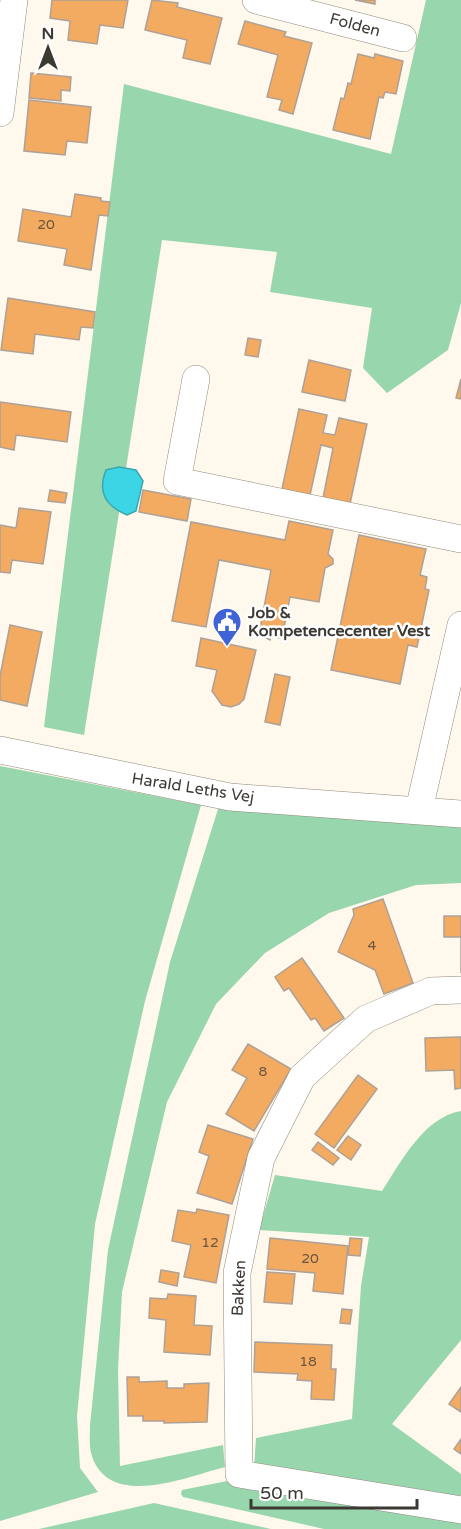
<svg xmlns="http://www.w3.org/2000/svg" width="461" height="1529" font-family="'Varela Round',sans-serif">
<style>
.green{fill:#98d6ad}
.water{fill:#3cd5e5;stroke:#3ca6b0;stroke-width:1.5}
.building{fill:#f3aa61;stroke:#aea196;stroke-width:1.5}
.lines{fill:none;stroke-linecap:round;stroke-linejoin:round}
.minor-casing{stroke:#90897b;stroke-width:28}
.minor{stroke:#fff;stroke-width:27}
.labels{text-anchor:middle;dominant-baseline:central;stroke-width:5;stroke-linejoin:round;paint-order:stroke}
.number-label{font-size:14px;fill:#6a553e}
.street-label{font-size:16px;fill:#3c3933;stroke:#fff}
.poi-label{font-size:16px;font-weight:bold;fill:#3c3933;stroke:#fff;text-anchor:start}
</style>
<rect width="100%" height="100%" fill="#fff8ec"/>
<!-- green -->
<g class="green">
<path d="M 426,0 L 461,0 L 461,303 L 448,350 L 387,393 L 363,368 L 372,308 L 270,292 L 277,252 L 162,240 L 84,735 L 44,727 L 124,84 L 391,154 Z"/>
<path d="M 0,766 L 201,805 L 145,1001 L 95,1224 L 77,1416 L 80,1468 L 98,1492 L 0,1521 Z"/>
<path d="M 219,806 L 461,825 L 461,883 L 416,885 L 329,913 L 265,953 L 216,1004 L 167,1102 L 122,1292 L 118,1370 L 120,1466 L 223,1445 L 225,1467 C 186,1477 107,1511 91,1453 C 89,1444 90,1434 90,1425 L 108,1250 L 170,962 Z"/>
<path d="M 461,1111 L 461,1340 L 392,1424 L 461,1474 L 461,1495 L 448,1503 L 254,1469 L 256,1438 L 352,1419 L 361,1286 L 369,1237 L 259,1230 L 275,1175 L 382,1191 C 401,1162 424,1117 461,1111 Z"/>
<path d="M 232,1480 L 461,1518 L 461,1529 L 324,1529 L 183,1497 L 181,1494 L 182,1490 Z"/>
<path d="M 154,1503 L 271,1529 L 39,1529 Z"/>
</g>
<!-- water -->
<path class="water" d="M 119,467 L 136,470 L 143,481 L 136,511 L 127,515 C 106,506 97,493 106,470 Z"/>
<!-- building -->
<g class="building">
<path d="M 52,0 L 128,0 L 123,28 L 100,25 L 97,44 L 68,40 L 70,21 L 50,18 Z"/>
<path d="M 152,0 L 178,3 L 177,7 L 222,18 L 210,64 L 183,58 L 187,40 L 145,30 Z"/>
<path d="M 355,0 L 375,0 L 375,4 Z"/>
<path d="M 245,21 L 286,32 L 284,36 L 312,43 L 293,114 L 279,110 L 282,100 L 267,97 L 278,55 L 238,44 Z"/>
<path d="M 358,54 L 374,58 L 375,54 L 403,61 L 396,94 L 385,92 L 383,98 L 379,97 L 370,139 L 333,130 L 341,98 L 344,99 L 348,83 L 351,84 Z"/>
<path d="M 31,73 L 71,77 L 70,91 L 61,90 L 61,101 L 29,98 Z"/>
<path d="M 29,100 L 91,107 L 87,143 L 67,141 L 65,155 L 24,151 Z"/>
<path d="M 75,194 L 101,198 L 101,201 L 110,202 L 108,216 L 99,215 L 91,270 L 64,265 L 67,249 L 18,241 L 23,209 L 71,217 Z"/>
<path d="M 8,298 L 95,312 L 93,328 L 81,327 L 79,340 L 35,334 L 33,354 L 1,350 Z"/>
<path d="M 248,338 L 261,340 L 258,357 L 245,355 Z"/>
<path d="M 309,360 L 351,370 L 345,401 L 302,392 Z"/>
<path d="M 461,379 L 461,399 L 456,398 Z"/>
<path d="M 0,402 L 71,412 L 67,442 L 16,435 L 14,450 L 0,447 Z"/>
<path d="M 299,409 L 327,415 L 323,433 L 335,435 L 339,418 L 367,424 L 350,504 L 323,498 L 333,448 L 321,445 L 310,495 L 282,489 Z"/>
<path d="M 50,490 L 67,493 L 65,503 L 48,501 Z"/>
<path d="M 143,490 L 191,499 L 187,521 L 139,512 Z"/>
<path d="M 19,508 L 51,512 L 43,564 L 12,560 L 10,573 L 0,572 L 0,525 L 16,528 Z"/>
<path d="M 289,521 L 333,530 L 328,554 L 333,559 L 333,564 L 325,568 L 319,602 L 290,597 L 282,638 L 271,637 L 270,640 L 259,634 L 271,570 L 219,560 L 206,627 L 172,621 L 191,522 L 285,540 Z"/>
<path d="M 359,535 L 426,549 L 420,575 L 427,577 L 425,589 L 429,590 L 417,647 L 408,645 L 400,684 L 331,670 Z"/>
<path d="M 10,625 L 42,632 L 27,706 L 0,700 L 0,676 Z"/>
<path d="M 201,638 L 256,650 L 244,699 L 239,704 L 231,707 L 222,705 L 212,691 L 217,670 L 196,666 Z"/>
<path d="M 275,674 L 290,677 L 280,725 L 265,722 Z"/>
<path d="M 383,899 L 413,983 L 384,994 L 375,970 L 338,952 L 354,915 L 353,909 Z"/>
<path d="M 444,916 L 461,916 L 461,973 L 461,937 L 444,937 Z"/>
<path d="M 302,958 L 344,1018 L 324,1031 L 315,1018 L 311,1020 L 289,988 L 284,991 L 275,977 Z"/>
<path d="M 461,1037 L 461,1088 L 455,1089 L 454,1070 L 426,1071 L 425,1038 Z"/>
<path d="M 248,1044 L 291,1069 L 254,1131 L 226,1114 L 247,1078 L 232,1070 Z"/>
<path d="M 358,1075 L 377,1089 L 334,1148 L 315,1134 Z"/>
<path d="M 208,1125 L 253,1139 L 232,1204 L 197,1193 L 209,1156 L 199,1152 Z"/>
<path d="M 348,1136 L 361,1145 L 351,1160 L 337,1150 Z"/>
<path d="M 318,1142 L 339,1158 L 333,1165 L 312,1150 Z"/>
<path d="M 197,1209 L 229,1215 L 216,1283 L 184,1277 L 191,1245 L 172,1241 L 178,1210 L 196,1213 Z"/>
<path d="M 270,1238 L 348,1246 L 343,1294 L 313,1291 L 315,1273 L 267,1269 Z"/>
<path d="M 350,1238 L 362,1239 L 360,1256 L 348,1255 Z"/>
<path d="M 161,1270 L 179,1273 L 177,1286 L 159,1282 Z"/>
<path d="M 267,1272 L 295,1274 L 292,1304 L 264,1302 Z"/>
<path d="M 168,1294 L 196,1296 L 194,1325 L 212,1326 L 210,1355 L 164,1352 L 166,1320 L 149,1318 L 150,1298 L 167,1299 Z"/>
<path d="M 342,1309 L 352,1310 L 350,1324 L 340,1323 Z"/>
<path d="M 255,1342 L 332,1345 L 331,1369 L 336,1369 L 334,1400 L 311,1399 L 312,1381 L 297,1380 L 298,1374 L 254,1372 Z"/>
<path d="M 127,1377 L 139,1377 L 139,1382 L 167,1381 L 167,1388 L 184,1388 L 184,1384 L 209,1383 L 207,1422 L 164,1423 L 164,1421 L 143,1421 L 143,1416 L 128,1416 Z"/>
<path d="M 461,1387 L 461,1412 L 449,1404 Z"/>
<path d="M 461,1439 L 461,1454 L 454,1449 Z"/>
</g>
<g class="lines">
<!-- minor casing -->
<g class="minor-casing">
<g id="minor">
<path d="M 256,0 L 403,38"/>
<path d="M 0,113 L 14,0"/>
<path d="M 196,379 L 177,481 L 461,539"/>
<path d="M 0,750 L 230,797 L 461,814"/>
<path d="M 419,810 L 461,625"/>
<path d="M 461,990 L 431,991 L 366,1019 L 302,1077 L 261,1158 L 237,1273 L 239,1474 L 461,1510"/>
</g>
</g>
<!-- minor -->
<use href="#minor" class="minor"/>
</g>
<!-- icons -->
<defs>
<g id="civic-pin" transform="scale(1.5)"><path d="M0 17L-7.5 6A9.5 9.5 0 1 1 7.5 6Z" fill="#4063d5" stroke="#fff"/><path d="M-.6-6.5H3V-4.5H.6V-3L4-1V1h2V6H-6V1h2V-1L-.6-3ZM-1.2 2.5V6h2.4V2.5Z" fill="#fff"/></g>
</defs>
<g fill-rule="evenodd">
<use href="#civic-pin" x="227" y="622"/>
</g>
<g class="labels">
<!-- number labels -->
<g class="number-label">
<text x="46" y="224">20</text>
<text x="372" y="945">4</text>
<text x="263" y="1071">8</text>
<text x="210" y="1242">12</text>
<text x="310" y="1258">20</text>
<text x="308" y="1361">18</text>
</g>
<!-- street labels -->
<g class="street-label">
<text transform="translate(355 25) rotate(15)">Folden</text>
<text transform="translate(193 788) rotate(9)">Harald Leths Vej</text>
<text transform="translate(239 1288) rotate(-87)">Bakken</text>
</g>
<!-- poi labels -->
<g class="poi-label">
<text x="248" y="613">Job &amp;<tspan x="248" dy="18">Kompetencecenter Vest</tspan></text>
</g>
</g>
<!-- north arrow -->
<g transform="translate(48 48)" stroke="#ffffff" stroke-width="4.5" paint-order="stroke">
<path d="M0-4.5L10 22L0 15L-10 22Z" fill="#3c3933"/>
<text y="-9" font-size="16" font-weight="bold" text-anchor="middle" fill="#3c3933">N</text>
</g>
<!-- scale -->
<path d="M251 1499v9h166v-9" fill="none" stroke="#3c3933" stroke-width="3"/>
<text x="260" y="1499" font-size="18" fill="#3c3933" stroke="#ffffff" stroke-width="4.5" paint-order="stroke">50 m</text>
</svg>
